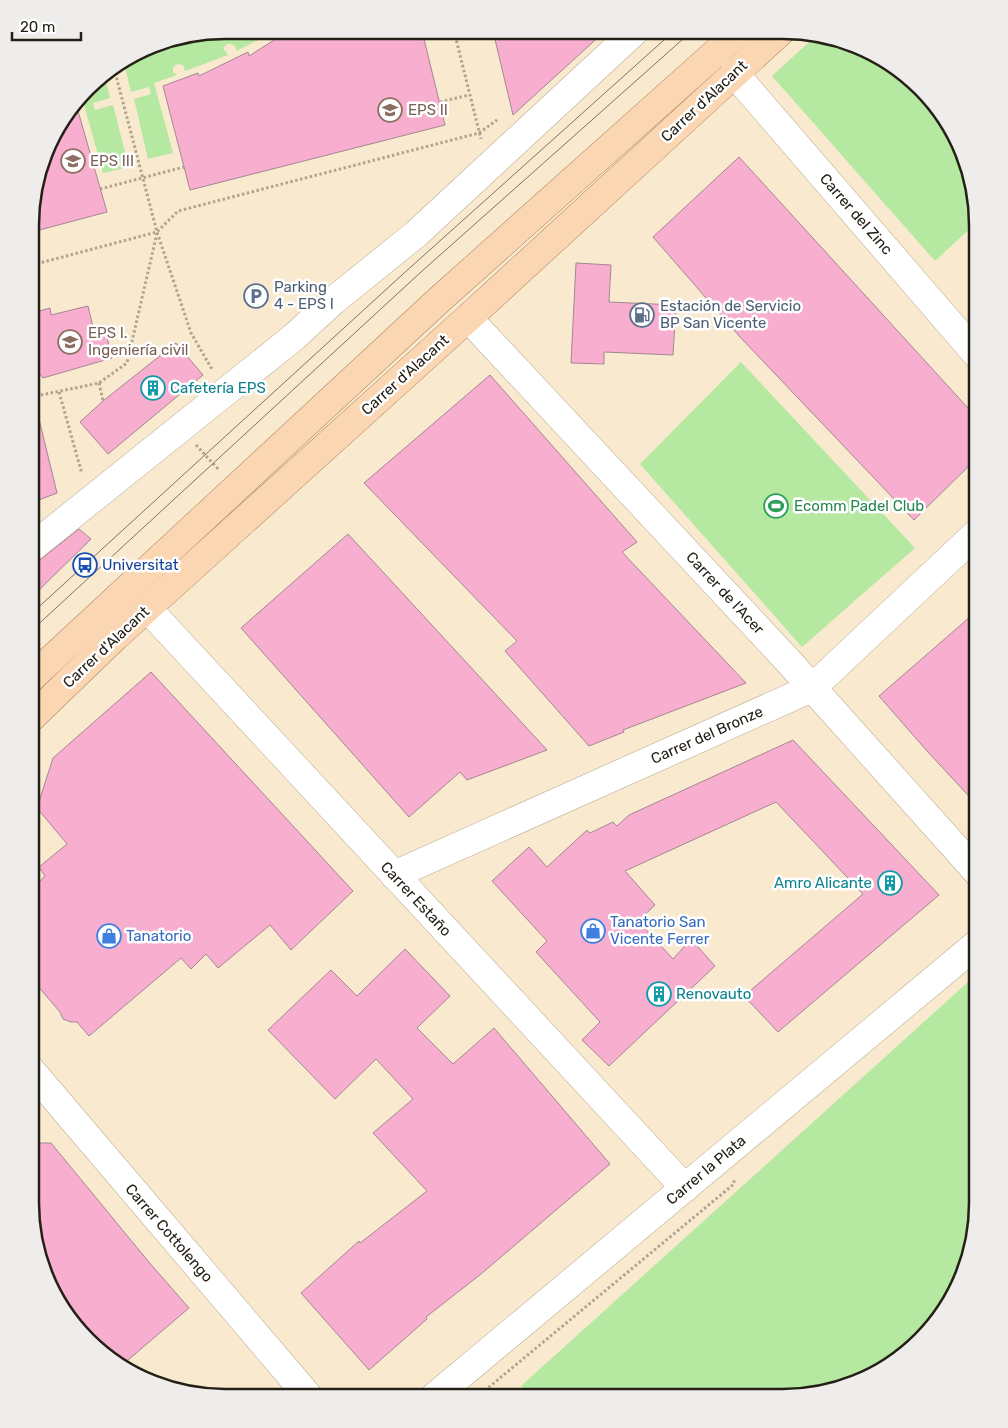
<svg xmlns="http://www.w3.org/2000/svg" width="1008" height="1428" font-family="Rubik,sans-serif">
<style>
.green{fill:#b5e8a1}
.building{fill:#f7aecf;stroke:#a48793}
.lines{fill:none;stroke-linecap:round;stroke-linejoin:round}
.minor-casing{stroke:#b9ab91;stroke-width:29}
.major-casing{stroke:#ae855c;stroke-width:29}
.path{stroke:#b0a48f;stroke-width:3;stroke-dasharray:2.5 2.5;stroke-linecap:butt}
.minor{stroke:#fff;stroke-width:28}
.major{stroke:#fbd6b3;stroke-width:28}
.tram{stroke:#7d7463;stroke-width:1}
.labels{text-anchor:middle;dominant-baseline:central;stroke-width:5;stroke-linejoin:round;paint-order:stroke}
.street-label{font-size:15px;fill:#252016;stroke:#fff}
.education-label{font-size:15px;fill:#785e54;stroke:#fff;text-anchor:start}
.service-label{font-size:15px;fill:#4e5e75;stroke:#fff;text-anchor:start}
.culture-label{font-size:15px;fill:#0d838f;stroke:#fff;text-anchor:start}
.leisure-label{font-size:15px;fill:#27864d;stroke:#fff;text-anchor:start}
.transit-label{font-size:15px;fill:#164399;stroke:#fff;text-anchor:start}
.shop-label{font-size:15px;fill:#366cbe;stroke:#fff;text-anchor:start}
.rim{fill:none;stroke:#252016;stroke-width:2.5}
</style>
<rect width="100%" height="100%" fill="#f9eacf"/>
<!-- green -->
<g class="green">
<path d="M 225,30 L 278,30 L 236,51 L 236,47 L 232,44 L 227,44 L 223,48 L 228,55 L 185,71 L 183,65 L 178,64 L 173,67 L 173,72 L 177,75 L 154,83 L 173,153 L 148,159 L 134,99 L 151,94 L 149,87 L 131,92 L 124,63 L 162,40 Z"/>
<path d="M 818,34 L 857,45 L 902,70 L 958,139 L 977,222 L 935,261 L 772,76 Z"/>
<path d="M 104,74 L 110,98 L 93,103 L 95,110 L 113,105 L 129,167 L 103,173 L 83,101 L 77,101 L 97,78 Z"/>
<path d="M 741,362 L 915,548 L 802,647 L 640,464 Z"/>
<path d="M 978,973 L 978,1216 L 968,1266 L 945,1312 L 911,1350 L 869,1378 L 783,1398 L 536,1397 L 521,1386 Z"/>
</g>
<!-- building -->
<g class="building">
<path d="M 290,30 L 422,31 L 445,125 L 190,190 L 163,86 L 198,73 L 199,76 L 248,52 L 249,56 Z"/>
<path d="M 493,31 L 572,31 L 572,36 L 604,32 L 513,115 Z"/>
<path d="M 76,104 L 107,212 L 32,232 L 32,199 L 56,128 Z"/>
<path d="M 739,157 L 978,419 L 978,457 L 914,520 L 740,337 L 653,237 Z"/>
<path d="M 576,263 L 611,265 L 609,302 L 676,305 L 673,355 L 604,352 L 604,364 L 571,363 Z"/>
<path d="M 88,306 L 93,327 L 104,325 L 112,358 L 43,378 L 31,364 L 32,313 L 50,308 L 51,315 Z"/>
<path d="M 176,343 L 203,375 L 108,454 L 80,422 L 103,401 Z"/>
<path d="M 490,375 L 637,542 L 622,552 L 746,683 L 623,730 L 624,732 L 589,746 L 505,651 L 517,641 L 364,483 Z"/>
<path d="M 38,415 L 57,493 L 31,503 L 31,416 Z"/>
<path d="M 79,529 L 91,539 L 31,598 L 31,567 Z"/>
<path d="M 348,534 L 547,750 L 467,780 L 460,772 L 409,817 L 241,628 Z"/>
<path d="M 978,610 L 978,806 L 927,751 L 879,696 Z"/>
<path d="M 151,672 L 353,891 L 291,950 L 270,925 L 218,968 L 206,954 L 191,969 L 181,958 L 89,1036 L 77,1022 L 71,1022 L 63,1019 L 60,1012 L 30,977 L 31,890 L 45,876 L 39,867 L 67,844 L 37,808 L 53,758 Z"/>
<path d="M 793,740 L 939,895 L 778,1032 L 744,996 L 863,894 L 776,802 L 625,871 L 655,905 L 638,921 L 673,959 L 691,939 L 715,966 L 609,1066 L 582,1040 L 600,1022 L 536,952 L 547,941 L 492,881 L 529,847 L 547,867 L 587,830 L 590,833 L 613,822 L 617,826 L 629,815 Z"/>
<path d="M 405,949 L 450,996 L 417,1028 L 453,1064 L 494,1028 L 610,1164 L 481,1274 L 426,1317 L 427,1319 L 369,1370 L 301,1293 L 359,1241 L 360,1243 L 427,1191 L 373,1133 L 413,1099 L 376,1059 L 335,1099 L 268,1030 L 331,970 L 357,996 Z"/>
<path d="M 30,1143 L 51,1143 L 148,1261 L 189,1308 L 121,1366 L 106,1358 L 50,1289 L 30,1203 Z"/>
</g>
<g class="lines">
<!-- minor casing -->
<g class="minor-casing">
<g id="minor">
<path d="M 734,73 L 978,356"/>
<path d="M 468,318 L 791,664 L 978,873"/>
<path d="M 31,548 L 294,337 L 333,301 L 416,234 L 635,31"/>
<path d="M 148,609 L 685,1188"/>
<path d="M 394,875 L 812,688 L 978,532"/>
<path d="M 30,1069 L 309,1397"/>
<path d="M 434,1397 L 978,943"/>
</g>
</g>
<!-- major casing -->
<g class="major-casing">
<g id="major">
<path d="M 31,678 L 440,299 L 739,32"/>
<path d="M 31,718 L 115,637 L 468,318 L 780,32"/>
</g>
</g>
<!-- path -->
<g class="path">
<path d="M 454,31 L 481,139"/>
<path d="M 114,68 L 157,232 L 191,333 L 213,371"/>
<path d="M 440,102 L 469,95"/>
<path d="M 100,189 L 184,167"/>
<path d="M 32,265 L 157,232 L 178,211 L 479,133 L 497,120"/>
<path d="M 99,383 L 103,401"/>
<path d="M 59,392 L 82,474"/>
<path d="M 31,397 L 99,383 L 127,363 L 157,233"/>
<path d="M 196,445 L 219,470"/>
<path d="M 477,1397 L 734,1184 L 734,1180"/>
</g>
<!-- minor -->
<use href="#minor" class="minor"/>
<!-- major -->
<use href="#major" class="major"/>
<!-- tram -->
<g class="tram">
<path d="M 31,614 L 403,274 L 674,31"/>
<path d="M 31,631 L 421,272 L 692,31"/>
</g>
</g>
<!-- icons -->
<defs>
<g id="university-ring" transform="scale(1.25)"><circle r="9.5" fill="#fff" stroke="#8d6e63" stroke-width="1.5"/><path d="M0-5L7-2L0 1L-7-2ZM-4 1L0 2.5L4 1V4Q0 6-4 4Z" fill="#8d6e63"/></g>
<g id="parking-ring" transform="scale(1.25)"><circle r="9.5" fill="#fff" stroke="#5c6f8a" stroke-width="1.5"/><path d="M-3.5-5.5H1a3.5 3.5 0 0 1 0 7H-1V5.5H-3.5ZM-1-3.4V-.6H.8a1.4 1.4 0 0 0 0-2.8Z" fill="#5c6f8a"/></g>
<g id="fuel-ring" transform="scale(1.25)"><circle r="9.5" fill="#fff" stroke="#5c6f8a" stroke-width="1.5"/><path d="M-5.5-6h7V0h2V4h1.3V-2.5L3-4.5l.8-.8L6-3V5H2.5V1h-1V6h-7ZM-4.2-4.7v3.2H.2V-4.7Z" fill="#5c6f8a"/></g>
<g id="building-ring" transform="scale(1.25)"><circle r="9.5" fill="#fff" stroke="#0f9aa8" stroke-width="1.5"/><path d="M-4-6H4V6H1V3H-1V6H-4ZM-2.5-4.3h1.7v1.8h-1.7ZM.8-4.3h1.7v1.8H.8ZM-2.5-1h1.7V.8h-1.7ZM.8-1h1.7V.8H.8Z" fill="#0f9aa8"/></g>
<g id="stadium-ring" transform="scale(1.25)"><circle r="9.5" fill="#fff" stroke="#2e9e5b" stroke-width="1.5"/><path d="M0-5a6.5 5 0 1 0 0 10a6.5 5 0 1 0 0-10ZM-3.5-1.8h7v3.6h-7Z" fill="#2e9e5b"/></g>
<g id="bus-ring" transform="scale(1.25)"><circle r="9.5" fill="#fff" stroke="#1a4fb4" stroke-width="1.5"/><path d="M-5-6H5V4H4V6H2V4H-2V6H-4V4H-5ZM-3.5-4V0h7V-4ZM-3.5 1.2v1.5H-2V1.2ZM2 1.2v1.5H3.5V1.2Z" fill="#1a4fb4"/></g>
<g id="shop-ring" transform="scale(1.25)"><circle r="9.5" fill="#fff" stroke="#3f7fe0" stroke-width="1.5"/><path d="M-5-2.5h2.3a2.7 3.5 0 0 1 5.4 0H5L5.5 6h-11ZM-1.5-2.5h3a1.5 2.3 0 0 0-3 0Z" fill="#3f7fe0"/></g>
</defs>
<g fill-rule="evenodd">
<use href="#university-ring" x="390" y="110"/>
<use href="#university-ring" x="73" y="161"/>
<use href="#parking-ring" x="256" y="296"/>
<use href="#fuel-ring" x="642" y="315"/>
<use href="#university-ring" x="70" y="342"/>
<use href="#building-ring" x="153" y="388"/>
<use href="#stadium-ring" x="776" y="506"/>
<use href="#bus-ring" x="85" y="565"/>
<use href="#building-ring" x="890" y="883"/>
<use href="#shop-ring" x="593" y="931"/>
<use href="#shop-ring" x="109" y="936"/>
<use href="#building-ring" x="659" y="994"/>
</g>
<g class="labels">
<!-- street labels -->
<g class="street-label">
<text transform="translate(704 101) rotate(-43)">Carrer d'Alacant</text>
<text transform="translate(856 214) rotate(49)">Carrer del Zinc</text>
<text transform="translate(405 375) rotate(-42)">Carrer d'Alacant</text>
<text transform="translate(725 593) rotate(47)">Carrer de l'Acer</text>
<text transform="translate(106 647) rotate(-43)">Carrer d'Alacant</text>
<text transform="translate(707 735) rotate(-24)">Carrer del Bronze</text>
<text transform="translate(416 899) rotate(47)">Carrer Estaño</text>
<text transform="translate(706 1170) rotate(-40)">Carrer la Plata</text>
<text transform="translate(169 1233) rotate(49)">Carrer Cottolengo</text>
</g>
<!-- education labels -->
<g class="education-label">
<text x="408" y="110">EPS II</text>
<text x="90" y="161">EPS III</text>
<text x="88" y="333">EPS I.<tspan x="88" dy="17">Ingeniería civil</tspan></text>
</g>
<!-- service labels -->
<g class="service-label">
<text x="274" y="287">Parking<tspan x="274" dy="17">4 - EPS I</tspan></text>
<text x="660" y="306">Estación de Servicio<tspan x="660" dy="17">BP San Vicente</tspan></text>
</g>
<!-- culture labels -->
<g class="culture-label">
<text x="170" y="388">Cafetería EPS</text>
<text x="872" y="883" text-anchor="end">Amro Alicante</text>
<text x="676" y="994">Renovauto</text>
</g>
<!-- leisure labels -->
<g class="leisure-label">
<text x="794" y="506">Ecomm Padel Club</text>
</g>
<!-- transit labels -->
<g class="transit-label">
<text x="102" y="565">Universitat</text>
</g>
<!-- shop labels -->
<g class="shop-label">
<text x="610" y="922">Tanatorio San<tspan x="610" dy="17">Vicente Ferrer</tspan></text>
<text x="126" y="936">Tanatorio</text>
</g>
</g>
<!-- crop -->
<path d="M0 0H1008V1428H0ZM225 39H783A186 186 0 0 1 969 225V1203A186 186 0 0 1 783 1389H225A186 186 0 0 1 39 1203V225A186 186 0 0 1 225 39Z" fill="#eeedec" fill-rule="evenodd"/>
<path class="rim" d="M225 39H783A186 186 0 0 1 969 225V1203A186 186 0 0 1 783 1389H225A186 186 0 0 1 39 1203V225A186 186 0 0 1 225 39Z"/>
<!-- scale -->
<path d="M12 32v8h69v-8" fill="none" stroke="#252016" stroke-width="2.5"/>
<text x="20" y="32" font-size="15" fill="#252016" stroke="#ffffff" stroke-width="4" paint-order="stroke">20 m</text>
</svg>
